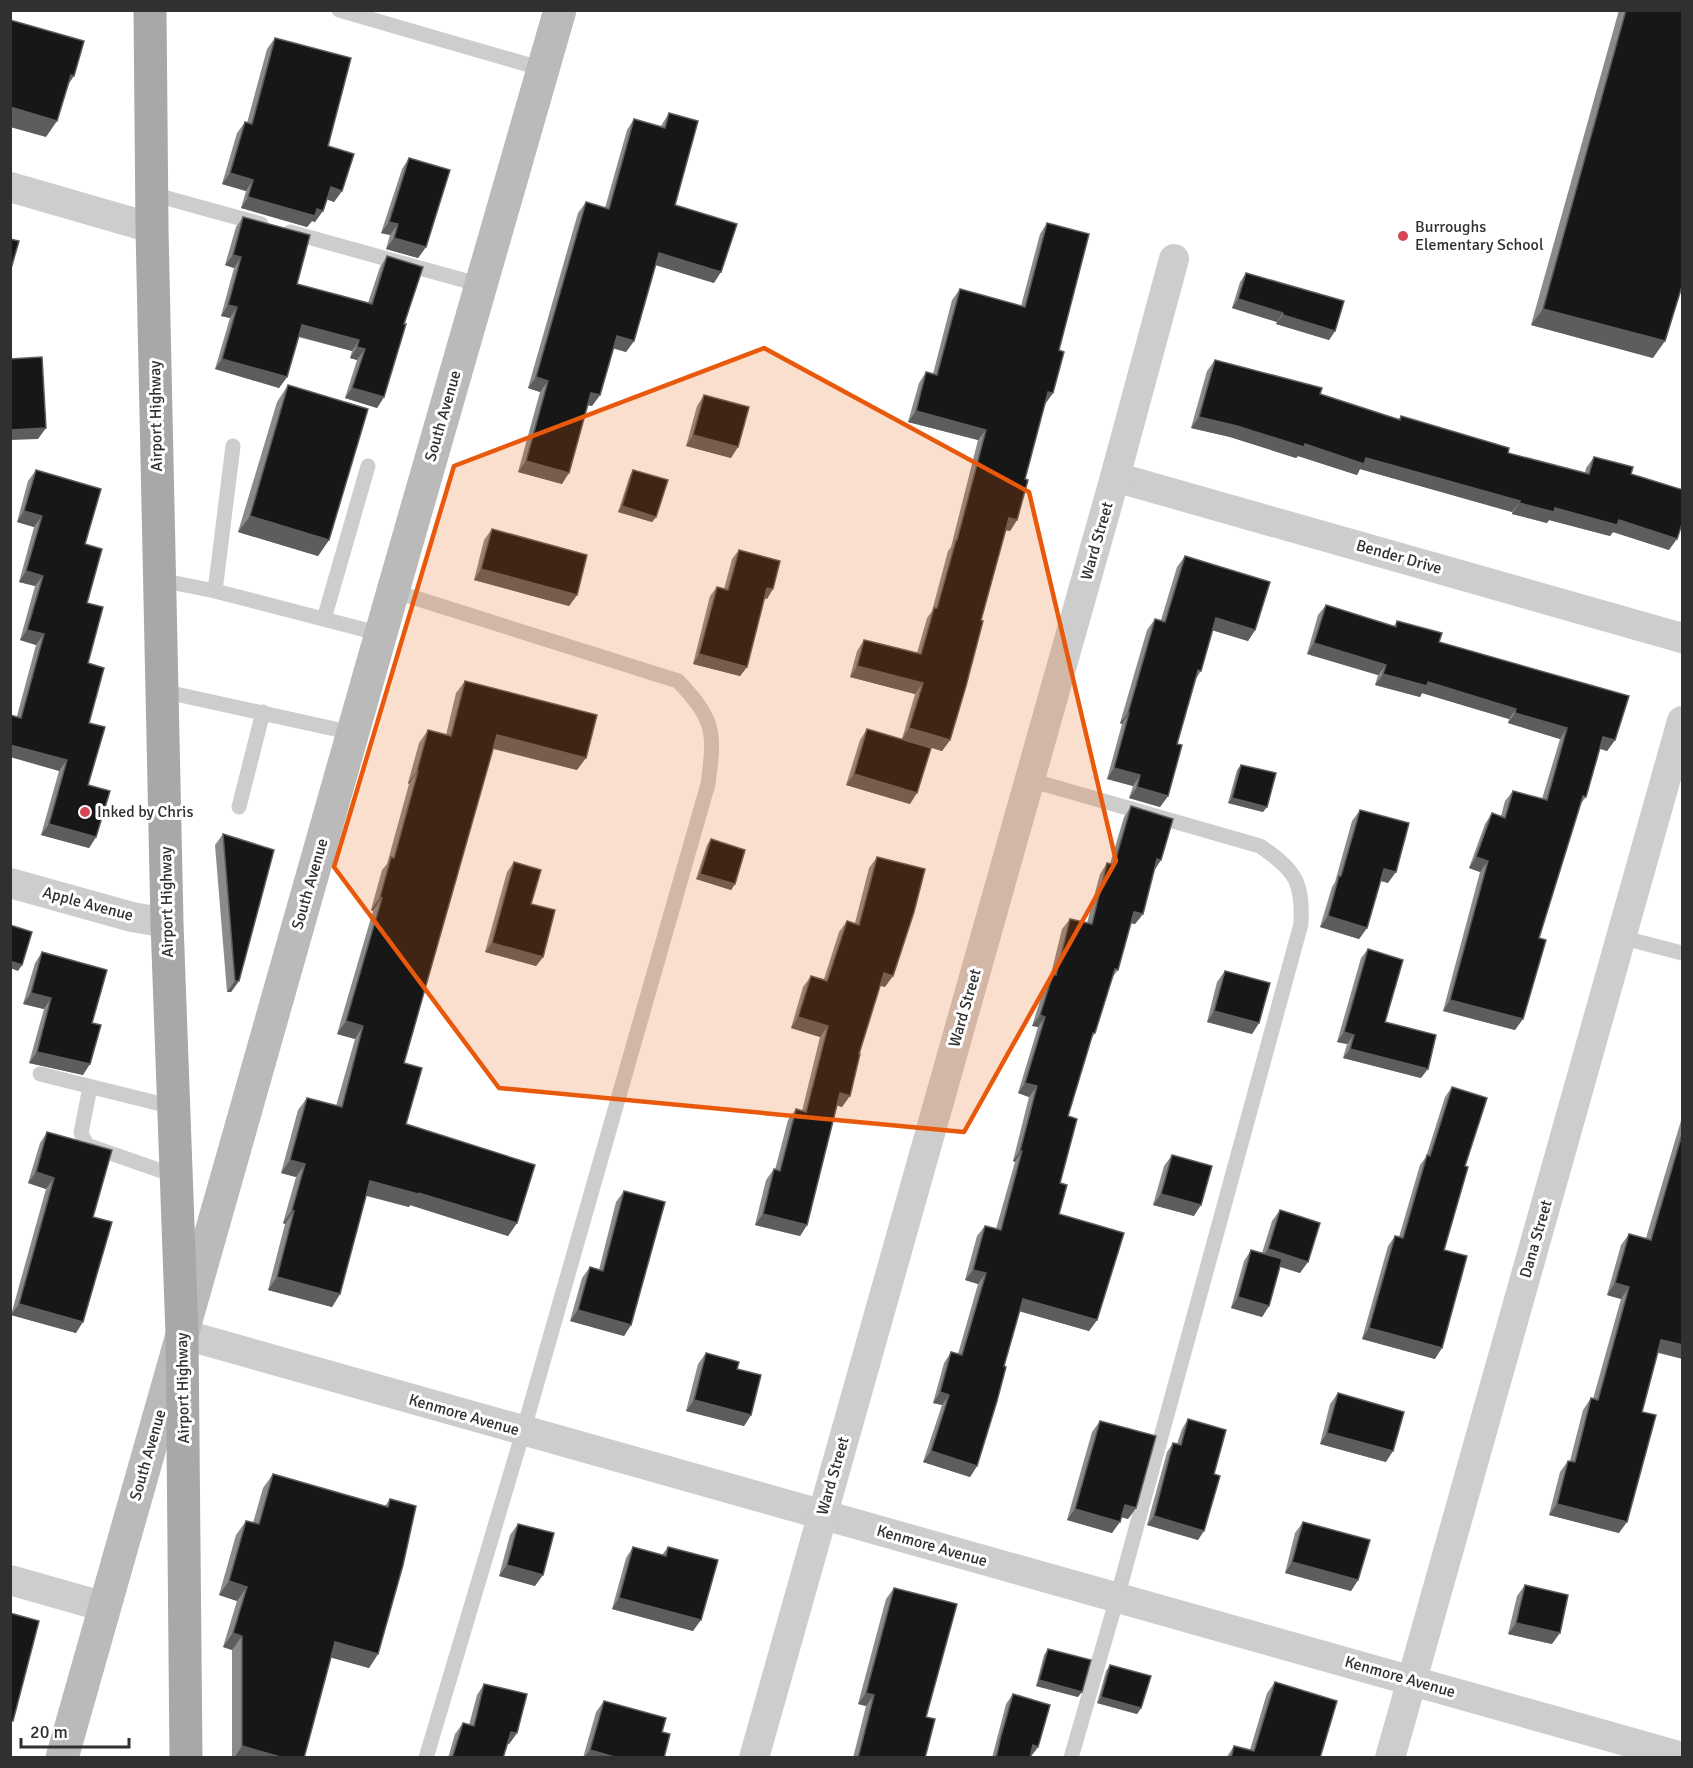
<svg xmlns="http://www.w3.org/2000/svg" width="1693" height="1768" font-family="Signika,sans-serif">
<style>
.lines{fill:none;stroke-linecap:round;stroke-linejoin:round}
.lane{stroke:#cdcdcd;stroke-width:15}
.street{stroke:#cdcdcd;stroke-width:30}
.secondary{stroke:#bababa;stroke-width:33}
.primary{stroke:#a8a8a8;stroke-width:33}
.wall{fill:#8b8b8b}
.shaded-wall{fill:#5d5d5d}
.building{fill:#171717;stroke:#5d5d5d;stroke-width:1.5}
.marked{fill:#e8590c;fill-opacity:0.2;stroke:#e8590c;stroke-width:4.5;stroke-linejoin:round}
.poi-dot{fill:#d44653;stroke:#fff;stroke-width:2}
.labels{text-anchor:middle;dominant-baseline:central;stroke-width:6;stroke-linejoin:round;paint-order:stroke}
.poi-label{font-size:16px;fill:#303030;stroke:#fff;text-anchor:start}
.street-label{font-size:16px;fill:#303030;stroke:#fff}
</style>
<rect width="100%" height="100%" fill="#fff"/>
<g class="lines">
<!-- lane -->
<g class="lane">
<path d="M 339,10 L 543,69"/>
<path d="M 152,194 L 261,224"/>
<path d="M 290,232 L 481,285"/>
<path d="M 160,580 L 215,591 L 381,634"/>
<path d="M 215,591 L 233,446"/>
<path d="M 393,591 L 678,681 C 715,720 715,732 708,784 L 523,1432 L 426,1758"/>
<path d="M 324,619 L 368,466"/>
<path d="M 162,691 L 353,733"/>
<path d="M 1030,780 L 1260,846 C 1295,870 1303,881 1301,924 L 1117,1598 L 1071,1758"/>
<path d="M 239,807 L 263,712"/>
<path d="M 1620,937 L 1682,953"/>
<path d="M 40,1074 L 173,1107"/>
<path d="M 90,1087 L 81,1133 L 87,1145 L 176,1176"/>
</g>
<!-- street -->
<g class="street">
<path d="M 10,187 L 152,228"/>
<path d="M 1115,477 L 1682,638"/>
<path d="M 10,883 L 132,917 L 167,923"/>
<path d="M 182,1334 C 682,1477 1183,1614 1682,1757"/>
<path d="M 10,1580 L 105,1607"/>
<path d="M 754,1758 L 1115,477 L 1174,259"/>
<path d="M 1390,1758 L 1682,721"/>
</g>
<!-- secondary -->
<path class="secondary" d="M 62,1758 L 393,591 L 560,10"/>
<!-- primary -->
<path class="primary" d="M 150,10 L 152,228 L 167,923 L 182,1334 L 186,1758"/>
</g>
<!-- wall -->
<g class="wall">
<path d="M 1619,10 L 1683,10 L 1653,358 L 1531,325 Z"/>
<path d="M 275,38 L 328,146 L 342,191 L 334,202 L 327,199 L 315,222 L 312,221 L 307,227 L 241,208 L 246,191 L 222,184 L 237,133 L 245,122 L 247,123 L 267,49 Z"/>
<path d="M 669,113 L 675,205 L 714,283 L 656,265 L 634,341 L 626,352 L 613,348 L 600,395 L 592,406 L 588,405 L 562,484 L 518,472 L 540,392 L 528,388 L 578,213 L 586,202 L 605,208 L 627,130 L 634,119 L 661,126 Z"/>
<path d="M 409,158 L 426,247 L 418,258 L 386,249 L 390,235 L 381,233 L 402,169 Z"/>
<path d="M 243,217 L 297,284 L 368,303 L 380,267 L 387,256 L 404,324 L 384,397 L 377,408 L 345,398 L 357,360 L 350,358 L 352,351 L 298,337 L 287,377 L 279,388 L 215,369 L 230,318 L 221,316 L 234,268 L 225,265 L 236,227 Z"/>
<path d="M 1047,223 L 1059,350 L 1053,393 L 1045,404 L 1025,479 L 1017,520 L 1010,531 L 1005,530 L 950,740 L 942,751 L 902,739 L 915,694 L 850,677 L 857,651 L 864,640 L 917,653 L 927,618 L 932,611 L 948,551 L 951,547 L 978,440 L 908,422 L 919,383 L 926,372 L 933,374 L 952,300 L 960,289 L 1021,306 L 1040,234 Z"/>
<path d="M 1246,273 L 1335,331 L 1329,340 L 1276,324 L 1277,322 L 1232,308 L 1240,282 Z"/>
<path d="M 1215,360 L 1399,419 L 1401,416 L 1508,453 L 1585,473 L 1586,468 L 1594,457 L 1631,474 L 1669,550 L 1613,532 L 1610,536 L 1549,520 L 1547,523 L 1512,514 L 1512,512 L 1360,469 L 1357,475 L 1298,456 L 1296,458 L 1230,437 L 1191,428 L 1207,371 Z"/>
<path d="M 288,385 L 329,540 L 318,556 L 238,532 L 277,402 Z"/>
<path d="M 704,395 L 731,458 L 686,446 L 697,406 Z"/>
<path d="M 36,470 L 85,544 L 87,603 L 89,723 L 88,785 L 96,837 L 89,848 L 41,835 L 59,771 L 17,716 L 36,645 L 20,640 L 35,586 L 19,582 L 34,527 L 17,522 L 28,481 Z"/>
<path d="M 633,470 L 656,517 L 652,522 L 618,512 L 630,475 Z"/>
<path d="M 492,529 L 577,595 L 569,606 L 474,580 L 484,540 Z"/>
<path d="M 739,550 L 767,599 L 764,598 L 747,667 L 740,676 L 693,664 L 710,596 L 717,587 L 724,589 L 732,559 Z"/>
<path d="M 1185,556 L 1255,630 L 1248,641 L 1212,630 L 1201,671 L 1196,679 L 1177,744 L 1168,796 L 1160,807 L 1129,798 L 1133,786 L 1107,779 L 1122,724 L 1120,723 L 1147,630 L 1155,619 L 1161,620 L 1177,567 Z"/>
<path d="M 1326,605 L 1394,626 L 1397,621 L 1439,642 L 1615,740 L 1607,751 L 1600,749 L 1586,797 L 1580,805 L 1539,938 L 1515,1030 L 1443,1011 L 1480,872 L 1469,868 L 1485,824 L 1492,813 L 1501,816 L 1505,801 L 1513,791 L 1542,799 L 1560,739 L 1508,723 L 1509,719 L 1422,693 L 1420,697 L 1375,685 L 1378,675 L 1307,654 L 1318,615 Z"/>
<path d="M 465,681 L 577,770 L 493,749 L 404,1063 L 406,1124 L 517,1223 L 508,1236 L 410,1205 L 409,1207 L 366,1196 L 340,1294 L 332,1307 L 268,1290 L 285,1224 L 283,1223 L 296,1177 L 281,1173 L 298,1110 L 307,1098 L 336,1106 L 355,1039 L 337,1034 L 373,911 L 371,910 L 382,870 L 387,864 L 409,784 L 408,783 L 419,743 L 428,730 L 446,735 L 456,693 Z"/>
<path d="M 867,729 L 910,804 L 846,785 L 860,740 Z"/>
<path d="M 1241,765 L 1263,812 L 1228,803 L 1237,770 Z"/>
<path d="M 1131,806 L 1154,871 L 1143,914 L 1135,924 L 1130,923 L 1118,970 L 1112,978 L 1095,1033 L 1091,1039 L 1068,1116 L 1060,1183 L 1059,1214 L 1097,1320 L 1089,1331 L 1019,1311 L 1004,1366 L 977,1466 L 970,1477 L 923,1462 L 942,1405 L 933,1403 L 944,1363 L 951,1352 L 958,1354 L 978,1284 L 965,1280 L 977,1236 L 985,1226 L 996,1229 L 1015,1162 L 1013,1161 L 1029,1097 L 1018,1093 L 1038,1027 L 1032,1026 L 1045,985 L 1050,978 L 1062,929 L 1070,919 L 1087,923 L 1100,874 L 1107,863 L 1110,864 L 1124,817 Z"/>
<path d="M 1360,810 L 1388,883 L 1380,881 L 1367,928 L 1359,939 L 1320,927 L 1332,887 L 1335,882 L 1352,821 Z"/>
<path d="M 223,834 L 239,981 L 231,992 L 227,992 L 215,845 Z"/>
<path d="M 711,839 L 735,884 L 731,890 L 696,879 L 707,845 Z"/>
<path d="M 877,857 L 885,987 L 880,986 L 842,1107 L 837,1105 L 807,1225 L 800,1236 L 755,1225 L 766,1180 L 774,1169 L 775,1170 L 788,1120 L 796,1109 L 802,1111 L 820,1037 L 791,1028 L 803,987 L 811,976 L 824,979 L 839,932 L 847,921 L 855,923 L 869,868 Z"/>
<path d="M 514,862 L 531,904 L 543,957 L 536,966 L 485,952 L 507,872 Z"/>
<path d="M 1368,949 L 1385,1022 L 1421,1078 L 1343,1058 L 1347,1044 L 1337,1042 L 1361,958 Z"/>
<path d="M 42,952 L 92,1023 L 83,1075 L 29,1063 L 44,1009 L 23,1004 L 35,963 Z"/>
<path d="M 1225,971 L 1259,1023 L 1252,1034 L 1207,1022 L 1217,982 Z"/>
<path d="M 1452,1087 L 1465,1166 L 1444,1250 L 1435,1359 L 1362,1339 L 1388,1246 L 1395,1236 L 1399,1237 L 1420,1165 L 1426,1157 L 1445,1097 Z"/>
<path d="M 1683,1114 L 1683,1359 L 1658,1353 L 1642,1412 L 1619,1533 L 1549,1515 L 1560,1472 L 1568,1461 L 1570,1461 L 1583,1410 L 1591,1398 L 1593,1399 L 1621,1299 L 1607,1295 L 1621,1245 L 1629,1234 L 1646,1238 Z"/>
<path d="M 47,1132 L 93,1217 L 76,1333 L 11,1315 L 46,1189 L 28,1183 L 40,1143 Z"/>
<path d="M 1172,1155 L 1194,1216 L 1153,1205 L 1164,1166 Z"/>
<path d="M 624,1191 L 631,1325 L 624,1336 L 570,1321 L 582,1278 L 590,1267 L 599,1270 L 616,1202 Z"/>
<path d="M 1280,1210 L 1300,1273 L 1280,1267 L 1269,1306 L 1262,1317 L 1231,1308 L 1244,1261 L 1251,1250 L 1262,1253 L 1272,1221 Z"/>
<path d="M 706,1353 L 737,1369 L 751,1415 L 744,1426 L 686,1411 L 698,1364 Z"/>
<path d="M 1338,1393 L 1386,1462 L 1320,1444 L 1330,1404 Z"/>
<path d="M 1188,1419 L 1214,1474 L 1198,1540 L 1147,1525 L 1167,1452 L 1173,1443 L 1177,1444 L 1182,1429 Z"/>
<path d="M 1100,1421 L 1136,1508 L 1128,1519 L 1121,1517 L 1112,1533 L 1067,1520 L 1092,1432 Z"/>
<path d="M 273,1474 L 385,1506 L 390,1499 L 378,1654 L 369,1668 L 331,1657 L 304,1758 L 232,1758 L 232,1650 L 223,1647 L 237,1601 L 219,1595 L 236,1535 L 246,1521 L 253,1523 L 263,1488 Z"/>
<path d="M 1303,1522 L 1358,1580 L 1351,1591 L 1285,1573 L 1295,1533 Z"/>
<path d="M 518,1524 L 535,1586 L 499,1576 L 510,1535 Z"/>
<path d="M 633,1547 L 662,1555 L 668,1547 L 693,1631 L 612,1609 L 626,1558 Z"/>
<path d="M 1525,1585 L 1552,1644 L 1508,1634 L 1517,1596 Z"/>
<path d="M 894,1588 L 926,1717 L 925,1758 L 853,1758 L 866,1706 L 858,1704 L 886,1599 Z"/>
<path d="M 1048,1649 L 1078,1697 L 1036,1686 L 1044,1655 Z"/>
<path d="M 1110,1665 L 1141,1708 L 1137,1714 L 1097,1703 L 1106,1671 Z"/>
<path d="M 1275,1682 L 1320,1758 L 1226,1758 L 1234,1746 L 1250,1750 L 1267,1693 Z"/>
<path d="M 484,1684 L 517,1733 L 509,1744 L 507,1744 L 503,1758 L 448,1758 L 455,1734 L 463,1723 L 469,1725 L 477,1695 Z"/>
<path d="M 1013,1694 L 1038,1747 L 1030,1758 L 992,1758 L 1006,1704 Z"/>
<path d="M 604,1701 L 664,1758 L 583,1758 L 596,1712 Z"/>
</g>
<!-- shaded-wall -->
<g class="shaded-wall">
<path d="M 71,75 L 74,76 L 63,92 Z"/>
<path d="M 10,107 L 57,121 L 46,137 L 10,127 Z"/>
<path d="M 230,173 L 253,180 L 246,191 L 222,184 Z"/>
<path d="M 331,187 L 342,191 L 334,202 L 323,198 Z"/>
<path d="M 248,197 L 317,209 L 323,211 L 315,222 L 312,221 L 307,227 L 241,208 Z"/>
<path d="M 389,222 L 398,224 L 390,235 L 381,233 Z"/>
<path d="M 394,238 L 426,247 L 418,258 L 386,249 Z"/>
<path d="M 659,253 L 721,272 L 714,283 L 652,264 Z"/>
<path d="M 233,255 L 241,257 L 234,268 L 225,265 Z"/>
<path d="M 1238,299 L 1283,313 L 1277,322 L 1232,308 Z"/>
<path d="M 228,305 L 237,307 L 230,318 L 221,316 Z"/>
<path d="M 1543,309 L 1665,341 L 1653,358 L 1531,325 Z"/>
<path d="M 1283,315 L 1335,331 L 1329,340 L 1276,324 Z"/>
<path d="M 302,325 L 359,340 L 352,351 L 294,335 Z"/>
<path d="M 617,336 L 634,341 L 626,352 L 609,347 Z"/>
<path d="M 357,347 L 365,349 L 357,360 L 350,358 Z"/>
<path d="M 222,359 L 287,377 L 279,388 L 215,369 Z"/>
<path d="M 536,377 L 548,381 L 540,392 L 528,388 Z"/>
<path d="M 352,388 L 384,397 L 377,408 L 345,398 Z"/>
<path d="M 1048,392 L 1053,393 L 1045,404 L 1040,403 Z"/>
<path d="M 591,393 L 600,395 L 592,406 L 583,404 Z"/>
<path d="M 916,411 L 986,430 L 978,440 L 908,422 Z"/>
<path d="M 1199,417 L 1305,444 L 1366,458 L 1520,501 L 1512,512 L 1360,469 L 1357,475 L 1298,456 L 1296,458 L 1230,437 L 1191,428 Z"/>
<path d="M 46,428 L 38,439 L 10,440 L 10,430 Z"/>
<path d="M 693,435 L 738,447 L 731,458 L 686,446 Z"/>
<path d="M 526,461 L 569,473 L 562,484 L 518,472 Z"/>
<path d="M 1519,503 L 1555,508 L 1619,520 L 1677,539 L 1669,550 L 1613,532 L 1610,536 L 1549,520 L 1547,523 L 1512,514 Z"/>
<path d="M 622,506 L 656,517 L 652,522 L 618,512 Z"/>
<path d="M 24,511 L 42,516 L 34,527 L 17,522 Z"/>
<path d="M 250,516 L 329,540 L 318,556 L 238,532 Z"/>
<path d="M 1009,518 L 1017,520 L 1010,531 L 1001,529 Z"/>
<path d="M 481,569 L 577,595 L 569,606 L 474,580 Z"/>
<path d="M 26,571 L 43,576 L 35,586 L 19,582 Z"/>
<path d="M 767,588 L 773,589 L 767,599 L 760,597 Z"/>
<path d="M 1216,618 L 1255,630 L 1248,641 L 1208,629 Z"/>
<path d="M 27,630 L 44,634 L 36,645 L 20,640 Z"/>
<path d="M 1314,643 L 1386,665 L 1378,675 L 1307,654 Z"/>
<path d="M 699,654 L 747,667 L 740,676 L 693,664 Z"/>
<path d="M 857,666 L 923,683 L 915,694 L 850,677 Z"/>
<path d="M 1383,674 L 1428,682 L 1516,709 L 1509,719 L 1422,693 L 1420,697 L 1375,685 Z"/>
<path d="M 1128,713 L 1129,713 L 1122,724 L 1120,723 Z"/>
<path d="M 1515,713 L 1567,728 L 1560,739 L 1508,723 Z"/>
<path d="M 909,728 L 950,740 L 942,751 L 902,739 Z"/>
<path d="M 497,735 L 586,758 L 577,770 L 488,747 Z"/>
<path d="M 1603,737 L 1615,740 L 1607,751 L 1596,747 Z"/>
<path d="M 10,745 L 67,760 L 59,771 L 10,757 Z"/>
<path d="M 1114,768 L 1140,775 L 1133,786 L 1107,779 Z"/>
<path d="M 417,771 L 418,771 L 409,784 L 408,783 Z"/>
<path d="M 854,774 L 917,793 L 910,804 L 846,785 Z"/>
<path d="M 1137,787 L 1168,796 L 1160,807 L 1129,798 Z"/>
<path d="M 1232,798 L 1267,807 L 1263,812 L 1228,803 Z"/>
<path d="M 49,824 L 96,837 L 89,848 L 41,835 Z"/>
<path d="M 1476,857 L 1488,861 L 1480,872 L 1469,868 Z"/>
<path d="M 1157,859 L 1161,860 L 1154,871 Z"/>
<path d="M 1384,869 L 1396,872 L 1388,883 L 1376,879 Z"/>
<path d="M 700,874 L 735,884 L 731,890 L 696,879 Z"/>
<path d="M 380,897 L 382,898 L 373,911 L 371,910 Z"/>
<path d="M 1134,912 L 1143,914 L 1135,924 L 1126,922 Z"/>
<path d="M 1328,916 L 1367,928 L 1359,939 L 1320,927 Z"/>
<path d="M 492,943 L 543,957 L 536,966 L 485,952 Z"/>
<path d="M 10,961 L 22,965 L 18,971 L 10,968 Z"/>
<path d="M 884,973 L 893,976 L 885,987 L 877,984 Z"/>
<path d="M 235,981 L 239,981 L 231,992 L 227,992 Z"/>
<path d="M 31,993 L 51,998 L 44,1009 L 23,1004 Z"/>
<path d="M 1450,1000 L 1523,1019 L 1515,1030 L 1443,1011 Z"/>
<path d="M 1214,1011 L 1259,1023 L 1252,1034 L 1207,1022 Z"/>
<path d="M 1040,1015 L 1045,1017 L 1038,1027 L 1032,1026 Z"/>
<path d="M 798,1017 L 828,1026 L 820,1037 L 791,1028 Z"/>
<path d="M 346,1021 L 363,1026 L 355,1039 L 337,1034 Z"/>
<path d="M 1344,1032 L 1354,1035 L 1347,1044 L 1337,1042 Z"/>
<path d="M 1350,1049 L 1428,1069 L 1421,1078 L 1343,1058 Z"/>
<path d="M 37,1052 L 90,1064 L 83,1075 L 29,1063 Z"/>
<path d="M 1025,1083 L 1037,1086 L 1029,1097 L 1018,1093 Z"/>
<path d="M 840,1093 L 850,1096 L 842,1107 L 832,1104 Z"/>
<path d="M 1020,1151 L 1022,1151 L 1015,1162 L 1013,1161 Z"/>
<path d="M 290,1160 L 305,1164 L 296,1177 L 281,1173 Z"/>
<path d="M 36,1172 L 54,1178 L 46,1189 L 28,1183 Z"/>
<path d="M 370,1181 L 419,1193 L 517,1223 L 508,1236 L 410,1205 L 409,1207 L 361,1194 Z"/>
<path d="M 1161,1194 L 1201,1205 L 1194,1216 L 1153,1205 Z"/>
<path d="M 292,1210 L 294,1211 L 285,1224 L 283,1223 Z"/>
<path d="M 763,1214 L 807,1225 L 800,1236 L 755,1225 Z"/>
<path d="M 1268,1249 L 1308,1262 L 1300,1273 L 1260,1260 Z"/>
<path d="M 973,1270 L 986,1273 L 978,1284 L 965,1280 Z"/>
<path d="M 277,1277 L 340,1294 L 332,1307 L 268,1290 Z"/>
<path d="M 1615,1283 L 1629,1287 L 1621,1299 L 1607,1295 Z"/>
<path d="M 1238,1297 L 1269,1306 L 1262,1317 L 1231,1308 Z"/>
<path d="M 1023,1299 L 1097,1320 L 1089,1331 L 1015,1310 Z"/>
<path d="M 19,1304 L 83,1322 L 76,1333 L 11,1315 Z"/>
<path d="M 578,1310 L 631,1325 L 624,1336 L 570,1321 Z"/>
<path d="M 1369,1328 L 1442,1348 L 1435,1359 L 1362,1339 Z"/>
<path d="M 1661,1340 L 1683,1345 L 1683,1359 L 1653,1351 Z"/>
<path d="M 940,1392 L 949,1395 L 942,1405 L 933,1403 Z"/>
<path d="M 694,1400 L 751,1415 L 744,1426 L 686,1411 Z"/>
<path d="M 1327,1433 L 1393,1451 L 1386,1462 L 1320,1444 Z"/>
<path d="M 931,1451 L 977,1466 L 970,1477 L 923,1462 Z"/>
<path d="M 1557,1504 L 1627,1522 L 1619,1533 L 1549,1515 Z"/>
<path d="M 1125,1505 L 1136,1508 L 1128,1519 L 1117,1516 Z"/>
<path d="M 1075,1509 L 1120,1522 L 1112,1533 L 1067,1520 Z"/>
<path d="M 1154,1516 L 1204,1531 L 1198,1540 L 1147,1525 Z"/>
<path d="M 1292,1562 L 1358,1580 L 1351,1591 L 1285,1573 Z"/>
<path d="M 507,1565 L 543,1575 L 535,1586 L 499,1576 Z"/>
<path d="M 229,1581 L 247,1587 L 237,1601 L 219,1595 Z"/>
<path d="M 619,1598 L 701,1620 L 693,1631 L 612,1609 Z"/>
<path d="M 1516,1623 L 1560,1633 L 1552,1644 L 1508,1634 Z"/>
<path d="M 233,1633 L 242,1636 L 232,1650 L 223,1647 Z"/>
<path d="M 335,1642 L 378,1654 L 369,1668 L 325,1656 Z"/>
<path d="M 1039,1680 L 1082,1692 L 1078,1697 L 1036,1686 Z"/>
<path d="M 866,1693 L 874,1695 L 866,1706 L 858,1704 Z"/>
<path d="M 1101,1697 L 1141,1708 L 1137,1714 L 1097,1703 Z"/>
<path d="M 511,1732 L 517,1733 L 509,1744 L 503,1743 Z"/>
<path d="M 1033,1745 L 1038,1747 L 1031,1756 L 1026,1755 Z"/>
<path d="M 242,1746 L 284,1758 L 234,1758 Z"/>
<path d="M 590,1750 L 618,1758 L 584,1758 Z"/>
</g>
<!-- building -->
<g class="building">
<path d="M 1626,10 L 1683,10 L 1683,283 L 1665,341 L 1543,309 Z"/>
<path d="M 10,20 L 84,41 L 74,76 L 71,75 L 57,121 L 10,107 Z"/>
<path d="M 275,38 L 351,58 L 328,146 L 354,154 L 342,191 L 331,187 L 323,211 L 317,209 L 315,216 L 248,197 L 253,180 L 230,173 L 245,122 L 252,124 Z"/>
<path d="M 669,113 L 698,121 L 675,205 L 737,224 L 721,272 L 659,253 L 634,341 L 617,336 L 600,395 L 591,393 L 569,473 L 526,461 L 548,381 L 536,377 L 586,202 L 609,209 L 634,119 L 665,128 Z"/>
<path d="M 409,158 L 450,170 L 426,247 L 394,238 L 398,224 L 389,222 Z"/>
<path d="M 243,217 L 310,235 L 297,284 L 372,304 L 387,256 L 423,267 L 404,324 L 406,324 L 384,397 L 352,388 L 365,349 L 357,347 L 359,340 L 302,325 L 287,377 L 222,359 L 237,307 L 228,305 L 241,257 L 233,255 Z"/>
<path d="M 1047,223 L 1089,234 L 1059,350 L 1064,352 L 1053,393 L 1048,392 L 1025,479 L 1028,480 L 1017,520 L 1009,518 L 981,620 L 983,621 L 966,686 L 950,740 L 909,728 L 923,683 L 857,666 L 864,640 L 921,654 L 934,608 L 937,608 L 956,540 L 957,540 L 986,430 L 916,411 L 926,372 L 937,375 L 960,289 L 1025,307 Z"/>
<path d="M 10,239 L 19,241 L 10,272 Z"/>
<path d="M 1246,273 L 1344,301 L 1335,331 L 1283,315 L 1283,313 L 1238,299 Z"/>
<path d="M 42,357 L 46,428 L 10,430 L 10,359 Z"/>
<path d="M 1215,360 L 1322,388 L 1320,394 L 1400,420 L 1401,416 L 1509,448 L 1508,453 L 1589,474 L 1594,457 L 1633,467 L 1631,474 L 1683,490 L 1683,521 L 1677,539 L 1619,520 L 1617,525 L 1555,508 L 1554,512 L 1519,503 L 1520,501 L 1366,458 L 1364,464 L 1305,444 L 1304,447 L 1237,426 L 1199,417 Z"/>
<path d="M 288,385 L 368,409 L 329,540 L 250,516 Z"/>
<path d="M 704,395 L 749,407 L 738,447 L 693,435 Z"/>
<path d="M 36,470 L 101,489 L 85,544 L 102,549 L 87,603 L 103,607 L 88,663 L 104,668 L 89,723 L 105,727 L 88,785 L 110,791 L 96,837 L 49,824 L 67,760 L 10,745 L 10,715 L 21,718 L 44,634 L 27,630 L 43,576 L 26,571 L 42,516 L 24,511 Z"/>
<path d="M 633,470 L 668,480 L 656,517 L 622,506 Z"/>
<path d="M 492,529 L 587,555 L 577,595 L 481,569 Z"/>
<path d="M 739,550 L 780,561 L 773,589 L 767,588 L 747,667 L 699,654 L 717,587 L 728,590 Z"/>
<path d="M 1185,556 L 1270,582 L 1255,630 L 1216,618 L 1201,671 L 1198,670 L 1177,744 L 1182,745 L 1168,796 L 1137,787 L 1140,775 L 1114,768 L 1129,713 L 1128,713 L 1155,619 L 1165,622 Z"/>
<path d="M 1326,605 L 1396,627 L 1397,621 L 1442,633 L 1439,642 L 1629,696 L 1615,740 L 1603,737 L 1586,797 L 1583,796 L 1539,938 L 1546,940 L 1523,1019 L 1450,1000 L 1488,861 L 1476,857 L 1492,813 L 1505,818 L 1513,791 L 1547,800 L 1567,728 L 1515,713 L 1516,709 L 1428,682 L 1427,686 L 1383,674 L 1386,665 L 1314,643 Z"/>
<path d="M 465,681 L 597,715 L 586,758 L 497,735 L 404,1063 L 422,1068 L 406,1124 L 535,1165 L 517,1223 L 419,1193 L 418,1194 L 370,1181 L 340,1294 L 277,1277 L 294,1211 L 292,1210 L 305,1164 L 290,1160 L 307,1098 L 342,1107 L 363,1026 L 346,1021 L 382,898 L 380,897 L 391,857 L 394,858 L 418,771 L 417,771 L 428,730 L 451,736 Z"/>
<path d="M 867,729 L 931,748 L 917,793 L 854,774 Z"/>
<path d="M 1241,765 L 1276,773 L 1267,807 L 1232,798 Z"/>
<path d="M 1131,806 L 1173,819 L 1161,860 L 1157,859 L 1143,914 L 1134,912 L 1118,970 L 1115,969 L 1095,1033 L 1093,1033 L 1068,1116 L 1077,1119 L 1060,1183 L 1067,1185 L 1059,1214 L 1124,1233 L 1097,1320 L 1023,1299 L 1004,1366 L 1006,1367 L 997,1401 L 977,1466 L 931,1451 L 949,1395 L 940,1392 L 951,1352 L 962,1355 L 986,1273 L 973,1270 L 985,1226 L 1001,1230 L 1022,1151 L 1020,1151 L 1037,1086 L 1025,1083 L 1045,1017 L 1040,1015 L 1053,974 L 1056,975 L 1070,919 L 1092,924 L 1107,863 L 1114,865 Z"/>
<path d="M 1360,810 L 1409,823 L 1396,872 L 1384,869 L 1367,928 L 1328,916 L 1339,876 L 1341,876 Z"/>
<path d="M 223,834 L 274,850 L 239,981 L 235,981 Z"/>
<path d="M 711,839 L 745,850 L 735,884 L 700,874 Z"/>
<path d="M 877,857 L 925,869 L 914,912 L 893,976 L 884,973 L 859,1054 L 860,1054 L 850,1096 L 840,1093 L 807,1225 L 763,1214 L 774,1169 L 780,1171 L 796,1109 L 806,1112 L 828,1026 L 798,1017 L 811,976 L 827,981 L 847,921 L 859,925 Z"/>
<path d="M 514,862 L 541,870 L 531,904 L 555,910 L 543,957 L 492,943 Z"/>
<path d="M 10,925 L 32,932 L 22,965 L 10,961 Z"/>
<path d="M 1368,949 L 1403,960 L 1385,1022 L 1436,1035 L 1428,1069 L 1350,1049 L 1354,1035 L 1344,1032 Z"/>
<path d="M 42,952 L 107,970 L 92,1023 L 101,1025 L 90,1064 L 37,1052 L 51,998 L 31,993 Z"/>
<path d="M 1225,971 L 1270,983 L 1259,1023 L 1214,1011 Z"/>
<path d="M 1452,1087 L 1487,1098 L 1465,1166 L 1468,1167 L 1444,1250 L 1467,1256 L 1442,1348 L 1369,1328 L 1395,1236 L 1403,1238 L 1427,1155 L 1430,1156 Z"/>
<path d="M 1683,1131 L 1683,1345 L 1661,1340 L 1642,1412 L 1656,1415 L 1627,1522 L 1557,1504 L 1568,1461 L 1575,1462 L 1591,1398 L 1598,1400 L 1629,1287 L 1615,1283 L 1629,1234 L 1651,1240 Z"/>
<path d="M 47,1132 L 112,1150 L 93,1217 L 112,1222 L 83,1322 L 19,1304 L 54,1178 L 36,1172 Z"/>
<path d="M 1172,1155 L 1212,1166 L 1201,1205 L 1161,1194 Z"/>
<path d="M 624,1191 L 665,1202 L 631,1325 L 578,1310 L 590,1267 L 603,1271 Z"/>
<path d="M 1280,1210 L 1320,1223 L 1308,1262 L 1268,1249 Z"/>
<path d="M 1251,1250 L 1282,1259 L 1269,1306 L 1238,1297 Z"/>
<path d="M 706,1353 L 739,1362 L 737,1369 L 761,1375 L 751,1415 L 694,1400 Z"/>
<path d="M 1338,1393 L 1404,1412 L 1393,1451 L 1327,1433 Z"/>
<path d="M 1188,1419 L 1226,1430 L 1214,1474 L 1220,1476 L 1204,1531 L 1154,1516 L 1173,1443 L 1181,1445 Z"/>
<path d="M 1100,1421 L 1156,1436 L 1136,1508 L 1125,1505 L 1120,1522 L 1075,1509 Z"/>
<path d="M 273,1474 L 388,1507 L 390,1499 L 416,1506 L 403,1565 L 378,1654 L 335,1642 L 304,1758 L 284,1758 L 242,1746 L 242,1636 L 233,1633 L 247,1587 L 229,1581 L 246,1521 L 259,1524 Z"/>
<path d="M 1303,1522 L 1370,1540 L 1358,1580 L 1292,1562 Z"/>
<path d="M 518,1524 L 554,1533 L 543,1575 L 507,1565 Z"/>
<path d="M 633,1547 L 666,1556 L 668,1547 L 718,1560 L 701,1620 L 619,1598 Z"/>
<path d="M 1525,1585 L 1568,1595 L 1560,1633 L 1516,1623 Z"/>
<path d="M 894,1588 L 957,1604 L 926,1717 L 935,1719 L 925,1758 L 858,1758 L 874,1695 L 866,1693 Z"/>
<path d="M 10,1613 L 39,1621 L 13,1721 L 10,1720 Z"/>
<path d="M 1048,1649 L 1091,1660 L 1082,1692 L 1039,1680 Z"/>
<path d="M 1110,1665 L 1151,1676 L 1141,1708 L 1101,1697 Z"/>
<path d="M 1275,1682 L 1337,1701 L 1320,1758 L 1231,1758 L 1234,1746 L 1254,1751 Z"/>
<path d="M 484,1684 L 527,1694 L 517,1733 L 511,1732 L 503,1758 L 452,1758 L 463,1723 L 474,1726 Z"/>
<path d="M 1013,1694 L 1050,1705 L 1038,1747 L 1033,1745 L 1030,1758 L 996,1758 L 1001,1736 Z"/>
<path d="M 604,1701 L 666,1718 L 662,1732 L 670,1734 L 664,1758 L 618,1758 L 590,1750 Z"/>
</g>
<!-- marked area -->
<path class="marked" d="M 764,348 L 1029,492 L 1116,861 L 964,1132 L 499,1088 L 334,867 L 454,466 Z"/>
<!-- markers -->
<g class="poi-dot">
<circle cx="1403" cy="236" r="6"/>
<circle cx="85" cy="812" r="6"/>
</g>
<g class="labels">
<!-- poi labels -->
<g class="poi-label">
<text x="1415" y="227">Burroughs<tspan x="1415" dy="18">Elementary School</tspan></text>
<text x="97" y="812">Inked by Chris</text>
</g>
<!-- street labels -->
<g class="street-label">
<text transform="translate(156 416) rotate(-91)">Airport Highway</text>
<text transform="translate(443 416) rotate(-74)">South Avenue</text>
<text transform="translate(1097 541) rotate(-74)">Ward Street</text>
<text transform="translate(1399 557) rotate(16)">Bender Drive</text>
<text transform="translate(310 884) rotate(-74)">South Avenue</text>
<text transform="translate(167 902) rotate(-91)">Airport Highway</text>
<text transform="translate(88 904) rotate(15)">Apple Avenue</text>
<text transform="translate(965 1008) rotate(-74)">Ward Street</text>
<text transform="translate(1536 1239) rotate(-74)">Dana Street</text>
<text transform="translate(183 1388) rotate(-91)">Airport Highway</text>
<text transform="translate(464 1415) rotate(16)">Kenmore Avenue</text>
<text transform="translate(148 1455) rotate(-74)">South Avenue</text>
<text transform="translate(833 1476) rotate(-74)">Ward Street</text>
<text transform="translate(932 1546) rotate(16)">Kenmore Avenue</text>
<text transform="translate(1400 1677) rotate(16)">Kenmore Avenue</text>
</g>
</g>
<!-- border -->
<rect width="1693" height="1768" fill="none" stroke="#303030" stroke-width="24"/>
<!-- scale -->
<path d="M21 1738v9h108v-9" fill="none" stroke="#303030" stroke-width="3"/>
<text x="30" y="1738" font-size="18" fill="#303030" stroke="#ffffff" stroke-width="4.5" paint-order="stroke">20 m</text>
</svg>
